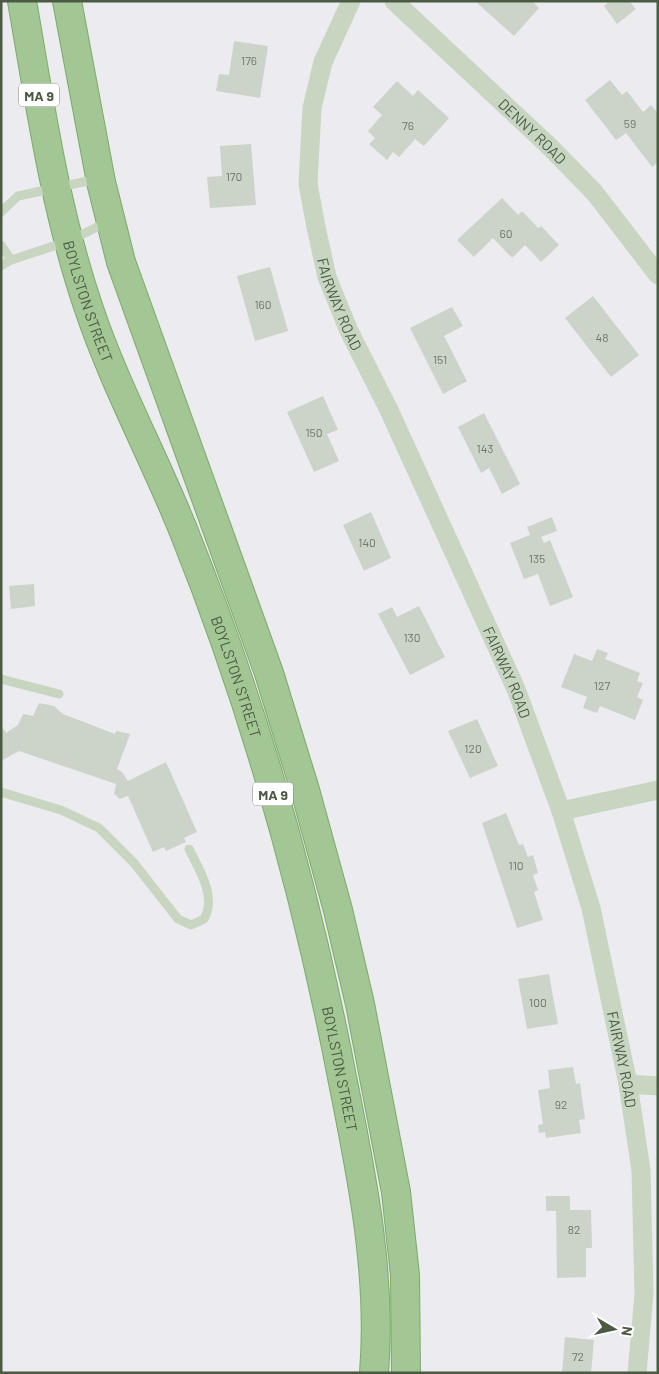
<svg xmlns="http://www.w3.org/2000/svg" width="659" height="1374" font-family="Barlow,sans-serif">
<style>
.building{fill:#ccd4ca}
.lines{fill:none;stroke-linecap:round;stroke-linejoin:round}
.trunk-casing{stroke:#7cab6a;stroke-width:30}
.service{stroke:#c7d5c1;stroke-width:9}
.minor{stroke:#c7d5c1;stroke-width:19}
.trunk{stroke:#a2c694;stroke-width:28}
.labels{text-anchor:middle;dominant-baseline:central;stroke-width:4;stroke-linejoin:round;paint-order:stroke}
.number-label{font-size:12px;fill:#6b7865}
.shield{fill:#fff;stroke:#818c7b;stroke-width:1}
.shield-label{font-size:14px;font-weight:bold;fill:#4b5a43}
.street-label{font-size:15px;fill:#4b5a43;stroke:#fff}
</style>
<rect width="100%" height="100%" fill="#ecebef"/>
<!-- building -->
<g class="building">
<path d="M 475,1 L 532,1 L 539,8 L 514,36 Z"/>
<path d="M 609,1 L 629,1 L 636,9 L 617,24 L 604,6 Z"/>
<path d="M 234,41 L 268,46 L 260,98 L 216,91 L 219,74 L 229,75 Z"/>
<path d="M 610,80 L 622,95 L 627,91 L 643,112 L 651,105 L 658,113 L 658,162 L 652,167 L 626,133 L 616,140 L 585,100 Z"/>
<path d="M 397,81 L 413,96 L 418,90 L 449,118 L 424,146 L 415,139 L 399,157 L 393,152 L 387,160 L 369,144 L 375,138 L 368,131 L 382,115 L 373,107 Z"/>
<path d="M 251,144 L 256,205 L 210,208 L 207,177 L 222,176 L 220,146 Z"/>
<path d="M 502,198 L 518,215 L 522,211 L 538,228 L 541,226 L 559,245 L 541,262 L 525,245 L 512,258 L 493,238 L 474,257 L 457,240 Z"/>
<path d="M 270,267 L 288,331 L 255,341 L 237,276 Z"/>
<path d="M 593,296 L 639,355 L 611,377 L 565,318 Z"/>
<path d="M 452,307 L 463,326 L 444,336 L 467,381 L 443,394 L 410,328 Z"/>
<path d="M 323,396 L 338,430 L 327,434 L 339,461 L 314,472 L 287,412 Z"/>
<path d="M 484,413 L 520,484 L 502,494 L 489,468 L 481,473 L 458,427 Z"/>
<path d="M 371,512 L 391,558 L 364,571 L 343,525 Z"/>
<path d="M 552,517 L 557,531 L 541,537 L 544,543 L 550,540 L 573,597 L 550,606 L 538,574 L 524,579 L 510,543 L 530,535 L 527,527 Z"/>
<path d="M 34,584 L 35,606 L 11,609 L 9,586 Z"/>
<path d="M 419,606 L 445,657 L 410,675 L 378,614 L 392,607 L 397,617 Z"/>
<path d="M 597,649 L 608,653 L 605,659 L 640,673 L 637,681 L 643,683 L 637,697 L 643,700 L 635,720 L 600,706 L 597,713 L 583,708 L 587,697 L 561,687 L 574,654 L 592,661 Z"/>
<path d="M 39,703 L 54,706 L 63,714 L 115,734 L 116,731 L 130,734 L 117,769 L 122,772 L 128,781 L 166,762 L 197,832 L 184,838 L 186,842 L 166,851 L 164,847 L 153,852 L 128,796 L 120,799 L 114,794 L 116,784 L 19,751 L 1,761 L 1,725 L 6,733 L 18,725 L 23,714 L 33,716 Z"/>
<path d="M 477,719 L 498,766 L 470,778 L 448,731 Z"/>
<path d="M 506,813 L 519,845 L 523,844 L 528,857 L 533,855 L 538,873 L 533,875 L 538,890 L 534,892 L 543,920 L 517,928 L 482,823 Z"/>
<path d="M 549,974 L 558,1024 L 527,1029 L 518,979 Z"/>
<path d="M 573,1067 L 576,1084 L 580,1083 L 585,1119 L 579,1120 L 581,1133 L 546,1138 L 545,1132 L 539,1133 L 538,1125 L 543,1124 L 538,1090 L 550,1088 L 548,1070 Z"/>
<path d="M 546,1196 L 570,1196 L 570,1210 L 591,1210 L 592,1248 L 586,1248 L 586,1277 L 557,1278 L 556,1211 L 546,1211 Z"/>
<path d="M 565,1337 L 594,1340 L 591,1373 L 562,1373 Z"/>
</g>
<g class="lines">
<!-- trunk casing -->
<g class="trunk-casing">
<g id="trunk">
<path id="s3" d="M 22,1 C 40,104 55,210 89,309 C 115,386 154,457 184,532 C 255,709 307,895 343,1082 C 362,1177 382,1275 374,1373"/>
<path d="M 67,1 L 101,182 L 121,262 L 269,673 L 305,790 L 338,910 L 360,1004 L 396,1192 L 405,1275 L 406,1373"/>
</g>
</g>
<!-- service -->
<g class="service">
<path d="M 1,212 L 18,196 L 97,179"/>
<path d="M 1,245 L 11,260"/>
<path d="M 1,266 L 11,260 L 69,241 L 107,222"/>
<path d="M 1,679 L 59,694"/>
<path d="M 1,792 L 61,810 L 99,828 L 134,863 L 178,919 L 191,925 L 204,919 C 217,897 199,869 189,849"/>
</g>
<!-- minor -->
<g class="minor">
<path id="s1" d="M 351,1 L 323,62 L 312,108 L 308,184 L 316,227 L 327,277 L 349,331 L 389,410 L 516,689 L 561,811 L 591,908 L 628,1084 L 641,1170 L 644,1294 L 637,1373"/>
<path id="s2" d="M 394,1 L 549,146 L 594,192 L 658,275"/>
<path d="M 561,811 L 658,790"/>
<path d="M 628,1084 L 658,1086"/>
</g>
<!-- trunk -->
<use href="#trunk" class="trunk"/>
</g>
<g class="labels">
<!-- number labels -->
<g class="number-label">
<text x="249" y="60">176</text>
<text x="630" y="123">59</text>
<text x="408" y="125">76</text>
<text x="234" y="176">170</text>
<text x="506" y="233">60</text>
<text x="263" y="304">160</text>
<text x="602" y="337">48</text>
<text x="440" y="359">151</text>
<text x="314" y="432">150</text>
<text x="485" y="448">143</text>
<text x="367" y="542">140</text>
<text x="537" y="558">135</text>
<text x="412" y="637">130</text>
<text x="602" y="685">127</text>
<text x="473" y="748">120</text>
<text x="516" y="865">110</text>
<text x="538" y="1002">100</text>
<text x="561" y="1104">92</text>
<text x="574" y="1229">82</text>
<text x="578" y="1356">72</text>
</g>
<!-- shield labels -->
<g class="shield">
<rect x="19" y="83.5" width="40" height="23" rx="4"/>
<rect x="253" y="782.5" width="40" height="23" rx="4"/>
</g>
<g class="shield-label">
<text x="39" y="95">MA 9</text>
<text x="273" y="794">MA 9</text>
</g>
<!-- street labels -->
<g class="street-label">
<text stroke="none"><textPath href="#s2" startOffset="190">DENNY ROAD</textPath></text>
<text stroke="none"><textPath href="#s3" startOffset="308">BOYLSTON STREET</textPath></text>
<text stroke="none"><textPath href="#s1" startOffset="315">FAIRWAY ROAD</textPath></text>
<text stroke="none"><textPath href="#s1" startOffset="720">FAIRWAY ROAD</textPath></text>
<text stroke="none"><textPath href="#s3" startOffset="712">BOYLSTON STREET</textPath></text>
<text stroke="none"><textPath href="#s1" startOffset="1125">FAIRWAY ROAD</textPath></text>
<text stroke="none"><textPath href="#s3" startOffset="1118">BOYLSTON STREET</textPath></text>
</g>
</g>
<!-- border -->
<rect width="659" height="1374" fill="none" stroke="#4b5a43" stroke-width="5"/>
<!-- north arrow -->
<g transform="translate(614 1329) rotate(99)" stroke="#ffffff" stroke-width="4" paint-order="stroke">
<path d="M0-4L9 19L0 12L-9 19Z" fill="#4b5a43"/>
<text y="-8" font-size="14" font-weight="bold" text-anchor="middle" fill="#4b5a43">N</text>
</g>
</svg>
